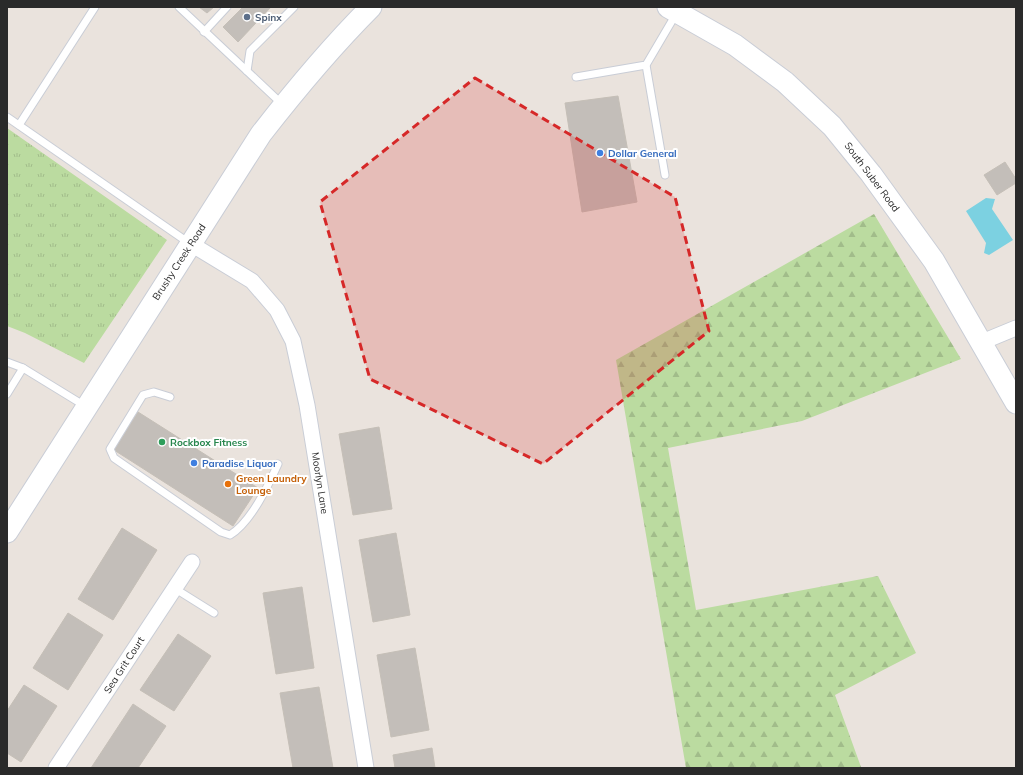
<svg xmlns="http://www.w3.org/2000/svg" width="1023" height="775" font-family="Mulish,sans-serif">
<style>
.grass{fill:url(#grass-tufts)}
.forest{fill:url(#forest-firs)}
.water{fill:#7cd1e1}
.building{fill:#c3beb9;stroke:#c5bfb7}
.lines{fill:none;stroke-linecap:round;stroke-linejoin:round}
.lane-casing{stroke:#c9cdd6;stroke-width:9}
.street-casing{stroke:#c9cdd6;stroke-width:17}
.secondary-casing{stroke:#c9cdd6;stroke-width:23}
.lane{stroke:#fff;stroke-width:7}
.street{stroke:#fff;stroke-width:15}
.secondary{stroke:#fff;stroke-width:21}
.marked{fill:#d62828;fill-opacity:0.2;stroke:#d62828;stroke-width:3;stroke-dasharray:8 5;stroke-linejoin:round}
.service-dot{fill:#5c6f8a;stroke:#fff;stroke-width:1.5}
.shop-dot{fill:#3f7fe0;stroke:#fff;stroke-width:1.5}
.leisure-dot{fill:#2e9e5b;stroke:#fff;stroke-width:1.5}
.food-dot{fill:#e8710a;stroke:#fff;stroke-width:1.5}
.labels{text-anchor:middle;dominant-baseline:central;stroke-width:4;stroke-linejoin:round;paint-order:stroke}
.service-label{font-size:10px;font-weight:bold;fill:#4e5e75;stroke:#fff;text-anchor:start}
.shop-label{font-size:10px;font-weight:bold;fill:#366cbe;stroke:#fff;text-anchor:start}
.street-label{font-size:10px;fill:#2a2a2a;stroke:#fff}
.leisure-label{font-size:10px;font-weight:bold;fill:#27864d;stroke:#fff;text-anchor:start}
.food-label{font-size:10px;font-weight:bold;fill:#c56008;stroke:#fff;text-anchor:start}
</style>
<defs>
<pattern id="grass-tufts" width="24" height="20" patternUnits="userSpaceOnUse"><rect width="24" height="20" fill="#bbdba0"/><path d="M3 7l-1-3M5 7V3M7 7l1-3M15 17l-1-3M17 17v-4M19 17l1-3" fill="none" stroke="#a1bc8a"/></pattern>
<pattern id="forest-firs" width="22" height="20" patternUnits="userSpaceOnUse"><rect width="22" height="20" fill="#bbdba0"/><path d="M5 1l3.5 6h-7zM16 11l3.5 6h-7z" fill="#a1bc8a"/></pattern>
</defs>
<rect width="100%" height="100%" fill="#eae3dd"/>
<!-- grass -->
<path class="grass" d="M 7,128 L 167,240 L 84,363 L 25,333 L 7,326 Z"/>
<!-- forest -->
<path class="forest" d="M 874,214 L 961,359 L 802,421 L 668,448 L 696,610 L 878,576 L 916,653 L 835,695 L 861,767 L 686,768 L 616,360 Z"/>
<!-- water -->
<path class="water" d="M 986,198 L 995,199 L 992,209 L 1013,240 L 989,255 L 984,253 L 986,243 L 966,211 Z"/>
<!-- building -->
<g class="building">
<path d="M 199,7 L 214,7 L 207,13 Z"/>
<path d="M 243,7 L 271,7 L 238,42 L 223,27 Z"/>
<path d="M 618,96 L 637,202 L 582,212 L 565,103 Z"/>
<path d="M 1005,162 L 1016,179 L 1016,183 L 997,195 L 984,175 Z"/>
<path d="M 138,412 L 258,488 L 233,526 L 114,450 Z"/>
<path d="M 379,427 L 392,509 L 353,515 L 339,434 Z"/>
<path d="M 122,528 L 157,550 L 113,620 L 78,599 Z"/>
<path d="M 396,533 L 410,615 L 373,622 L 359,540 Z"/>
<path d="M 302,587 L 314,668 L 276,674 L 263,593 Z"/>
<path d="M 68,613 L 103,635 L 68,690 L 33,668 Z"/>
<path d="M 178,634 L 211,656 L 174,711 L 140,690 Z"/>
<path d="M 415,648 L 429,730 L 391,737 L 377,655 Z"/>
<path d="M 24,685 L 57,706 L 21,762 L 7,753 L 7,711 Z"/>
<path d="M 319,687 L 333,768 L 293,768 L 280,693 Z"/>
<path d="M 133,704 L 166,726 L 138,768 L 91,768 Z"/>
<path d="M 432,748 L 435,768 L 395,768 L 393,755 Z"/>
</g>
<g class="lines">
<!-- lane casing -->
<g class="lane-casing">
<g id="lane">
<path d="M 179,7 L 282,104"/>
<path d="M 204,32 L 227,7"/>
<path d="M 646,65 L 665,175"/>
<path d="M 247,71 L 250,51 L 294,7"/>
<path d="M 576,77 L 646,65 L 676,14"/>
<path d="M 7,117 L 189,243"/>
<path d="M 19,125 L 95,7"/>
<path d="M 7,362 L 23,368 L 85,406"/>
<path d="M 7,394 L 23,368"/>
<path d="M 170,397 L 154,392 L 143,395 L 110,449 L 114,458 L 221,532 L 230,535 C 251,522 268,486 278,464"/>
<path d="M 174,588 L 214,613"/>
</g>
</g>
<!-- street casing -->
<g class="street-casing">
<g id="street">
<path d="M 191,244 L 252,281 L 277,310 L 293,341 L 307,405 L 366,768"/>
<path d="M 982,342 L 1016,328"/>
<path d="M 56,768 L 192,562"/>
</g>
</g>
<!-- secondary casing -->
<g class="secondary-casing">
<g id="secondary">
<path d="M 668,7 L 735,45 L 785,82 L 832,126 L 871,174 L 934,261 L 1016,403"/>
<path d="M 7,532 L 261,134 C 296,89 331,47 371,7"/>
</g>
</g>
<!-- lane -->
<use href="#lane" class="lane"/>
<!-- street -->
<use href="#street" class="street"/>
<!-- secondary -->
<use href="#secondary" class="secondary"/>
</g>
<!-- marked area -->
<path class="marked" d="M 475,78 L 675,197 L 709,331 L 543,464 L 370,379 L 320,202 Z"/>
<!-- markers -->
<circle class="service-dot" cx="247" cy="17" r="4"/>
<g class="shop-dot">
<circle cx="600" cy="153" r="4"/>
<circle cx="194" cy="463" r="4"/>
</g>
<circle class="leisure-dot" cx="162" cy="442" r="4"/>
<circle class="food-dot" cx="228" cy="484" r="4"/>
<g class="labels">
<!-- service labels -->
<g class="service-label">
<text x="255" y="17">Spinx</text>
</g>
<!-- shop labels -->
<g class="shop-label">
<text x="608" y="153">Dollar General</text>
<text x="202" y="463">Paradise Liquor</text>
</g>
<!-- street labels -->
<g class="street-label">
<text transform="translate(872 177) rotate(53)">South Suber Road</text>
<text transform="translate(179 262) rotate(-57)">Brushy Creek Road</text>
<text transform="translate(320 483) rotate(81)">Moorlyn Lane</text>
<text transform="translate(124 665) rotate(-57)">Sea Grit Court</text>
</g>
<!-- leisure labels -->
<g class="leisure-label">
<text x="170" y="442">Rockbox Fitness</text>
</g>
<!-- food labels -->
<g class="food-label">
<text x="236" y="478">Green Laundry<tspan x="236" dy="12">Lounge</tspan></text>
</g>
</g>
<!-- border -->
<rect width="1023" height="775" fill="none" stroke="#2a2a2a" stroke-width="16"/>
</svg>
